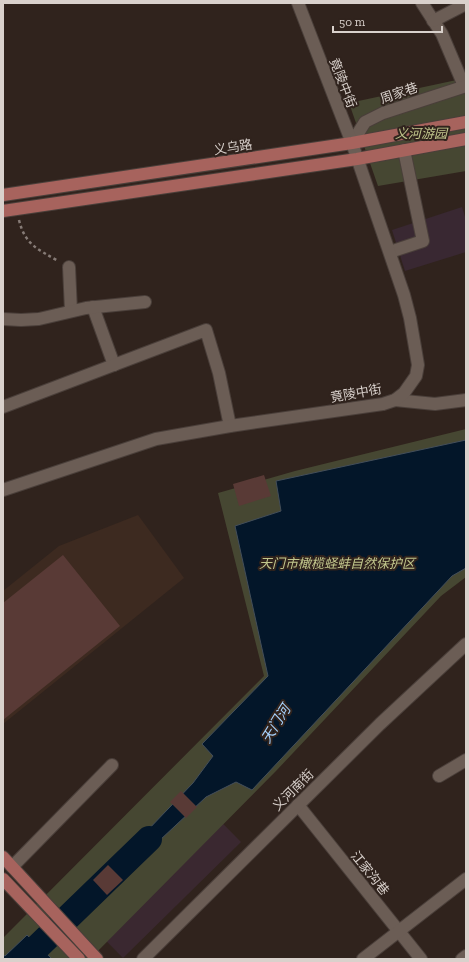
<svg xmlns="http://www.w3.org/2000/svg" width="469" height="962" font-family="'Zilla Slab','Noto Sans SC',serif">
<style>
.built{fill:#3d2a20}
.industrial{fill:#3a2830}
.education{fill:#392832}
.green{fill:#464732}
.water{fill:#031629;stroke:#434e5a}
.lines{fill:none;stroke-linecap:round;stroke-linejoin:round}
.river{stroke:#031629;stroke-width:26}
.building{fill:#593a36}
.minor-casing{stroke:#4a3f3a;stroke-width:14}
.major-casing{stroke:#4a3f3a;stroke-width:14}
.path{stroke:#867b76;stroke-width:2.5;stroke-dasharray:3 3;stroke-linecap:butt}
.minor{stroke:#6b5d55;stroke-width:12}
.major{stroke:#a7635d;stroke-width:12}
.labels{text-anchor:middle;dominant-baseline:central;stroke-width:4;stroke-linejoin:round;paint-order:stroke}
.street-label{font-size:13px;fill:#d9d1cc;stroke:#30231d}
.park-label{font-size:13px;font-style:italic;fill:#c2c78d;stroke:#30231d}
.water-label{font-size:14px;font-style:italic;fill:#a6d2fd;stroke:#30231d}
</style>
<rect width="100%" height="100%" fill="#30231d"/>
<!-- built -->
<path class="built" d="M 138,515 L 184,578 L 3,724 L 3,591 L 59,546 Z"/>
<!-- industrial -->
<path class="industrial" d="M 174,774 L 241,842 L 123,958 L 56,890 Z"/>
<!-- education -->
<path class="education" d="M 462,207 L 466,220 L 466,252 L 405,271 L 392,230 Z"/>
<!-- green -->
<g class="green">
<path d="M 466,78 L 466,171 L 378,186 L 349,103 Z"/>
<path d="M 466,429 L 466,577 L 441,596 L 276,771 L 90,959 L 3,959 L 3,937 L 4,937 L 264,676 L 218,493 L 295,471 Z"/>
</g>
<!-- water -->
<g class="water">
<path d="M 466,440 L 466,568 L 452,576 L 252,790 L 236,782 L 206,797 L 129,869 L 119,860 L 193,783 L 213,756 L 202,744 L 268,676 L 235,526 L 281,511 L 276,481 Z"/>
<path d="M 27,935 L 51,958 L 50,959 L 3,959 L 3,955 L 5,956 Z"/>
</g>
<g class="lines">
<!-- river -->
<path class="river" d="M 25,959 L 149,839"/>
</g>
<!-- building -->
<g class="building">
<path d="M 264,475 L 271,496 L 239,506 L 233,484 Z"/>
<path d="M 63,555 L 120,626 L 3,720 L 3,603 Z"/>
<path d="M 181,791 L 197,807 L 186,818 L 170,802 Z"/>
<path d="M 108,865 L 123,880 L 107,895 L 93,880 Z"/>
</g>
<g class="lines">
<!-- minor casing -->
<g class="minor-casing">
<g id="minor">
<path d="M 422,3 L 442,34 L 464,86"/>
<path d="M 433,21 L 466,4"/>
<path d="M 352,143 L 365,122 L 383,113 L 466,86"/>
<path d="M 390,252 L 423,241 L 404,150"/>
<path d="M 69,267 L 71,311"/>
<path d="M 93,307 L 114,365"/>
<path d="M 3,319 L 21,320 L 39,319 L 86,308 L 145,302"/>
<path d="M 395,400 L 435,404 L 466,400"/>
<path d="M 3,407 L 206,330 L 219,373 L 230,426"/>
<path d="M 3,490 L 156,439 L 230,426 L 383,404 L 395,400 L 404,393 L 416,376 L 418,365 L 416,353 L 410,318 L 404,295 L 352,143 L 298,3"/>
<path d="M 439,776 L 466,760"/>
<path d="M 298,805 L 421,959"/>
<path d="M 12,867 L 112,765"/>
<path d="M 143,959 L 380,724 L 466,644"/>
<path d="M 363,959 L 466,879"/>
<path d="M 462,959 L 466,956"/>
</g>
</g>
<!-- major casing -->
<g class="major-casing">
<g id="major">
<path d="M 3,195 L 352,143 L 466,122"/>
<path d="M 3,211 L 357,159 L 466,139"/>
<path d="M 3,857 L 97,959"/>
<path d="M 3,879 L 79,959"/>
</g>
</g>
<!-- path -->
<path class="path" d="M 19,220 C 25,245 38,249 58,261"/>
<!-- minor -->
<use href="#minor" class="minor"/>
<!-- major -->
<use href="#major" class="major"/>
</g>
<g class="labels">
<!-- street labels -->
<g class="street-label">
<text transform="translate(343 83) rotate(69)">竟陵中街</text>
<text transform="translate(399 93) rotate(-19)">周家巷</text>
<text transform="translate(233 147) rotate(-9)">义乌路</text>
<text transform="translate(356 393) rotate(-10)">竟陵中街</text>
<text transform="translate(293 790) rotate(-45)">义河南街</text>
<text transform="translate(370 873) rotate(51)">江家沟巷</text>
</g>
<!-- park labels -->
<g class="park-label">
<text x="421" y="133">义河游园</text>
<text x="337" y="563">天门市橄榄蛏蚌自然保护区</text>
</g>
<!-- water labels -->
<g class="water-label">
<text transform="translate(276 724) rotate(-58)">天门河</text>
</g>
</g>
<!-- border -->
<rect width="469" height="962" fill="none" stroke="#d9d1cc" stroke-width="8"/>
<!-- scale -->
<path d="M333 26v6h109v-6" fill="none" stroke="#d9d1cc" stroke-width="2"/>
<text x="339" y="26" font-size="12" fill="#d9d1cc" stroke="#30231d" stroke-width="3" paint-order="stroke">50 m</text>
</svg>
